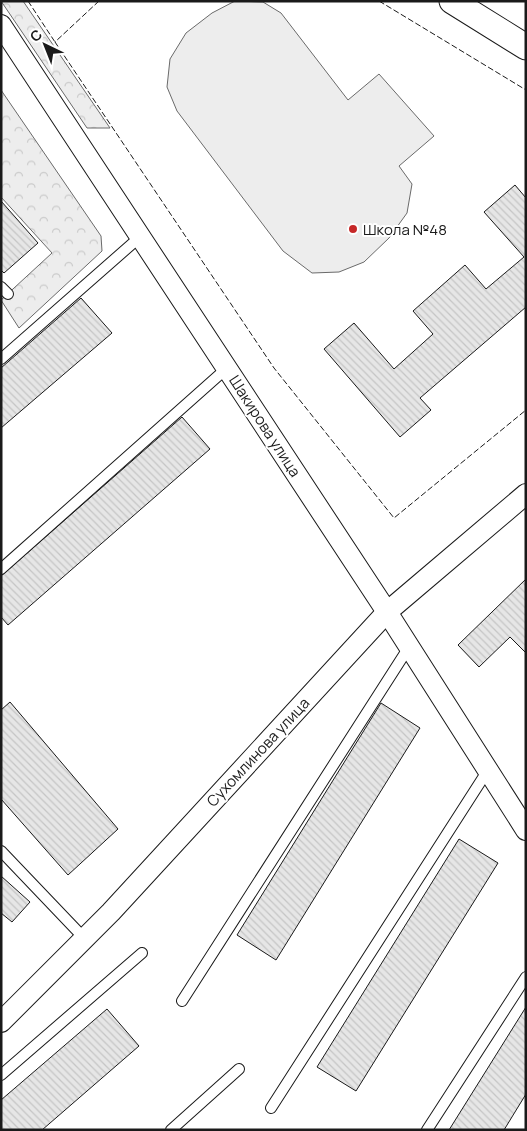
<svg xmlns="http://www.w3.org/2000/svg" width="527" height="1131" font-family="Manrope,sans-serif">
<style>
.forest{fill:url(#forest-crowns);stroke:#6a6a6a}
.built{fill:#ededed;stroke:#6a6a6a}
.building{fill:url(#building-back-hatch);stroke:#1a1a1a}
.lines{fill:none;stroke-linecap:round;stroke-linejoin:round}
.service-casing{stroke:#1a1a1a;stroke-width:12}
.minor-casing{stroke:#1a1a1a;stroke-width:22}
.tertiary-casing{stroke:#1a1a1a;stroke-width:27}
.service{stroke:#fff;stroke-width:10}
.minor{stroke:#fff;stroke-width:20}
.tertiary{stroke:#fff;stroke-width:25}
.fence{stroke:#1a1a1a;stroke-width:1;stroke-dasharray:6 2.5;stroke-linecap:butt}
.poi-dot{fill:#c62828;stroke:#fff;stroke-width:2}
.labels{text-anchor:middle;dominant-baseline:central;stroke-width:4;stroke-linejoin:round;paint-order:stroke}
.poi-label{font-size:15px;fill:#1a1a1a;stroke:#fff;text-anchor:start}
.street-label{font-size:15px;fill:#1a1a1a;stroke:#fff}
</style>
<defs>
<pattern id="forest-crowns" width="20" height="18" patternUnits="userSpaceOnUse" patternTransform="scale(1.25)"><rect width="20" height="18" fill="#ededed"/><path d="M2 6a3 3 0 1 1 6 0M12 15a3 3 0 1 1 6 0" fill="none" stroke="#cbcbcb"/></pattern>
<pattern id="building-back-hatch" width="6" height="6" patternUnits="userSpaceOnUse" patternTransform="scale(1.25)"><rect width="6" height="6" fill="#e6e6e6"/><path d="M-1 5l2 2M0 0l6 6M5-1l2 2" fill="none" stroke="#c5c5c5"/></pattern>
</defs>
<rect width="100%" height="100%" fill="#fff"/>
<!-- forest -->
<g class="forest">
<path d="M 1,1 L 23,1 L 110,128 L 87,128 Z"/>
<path d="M 1,90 L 101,236 L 102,251 L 19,328 L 1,300 L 52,253 L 1,197 Z"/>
</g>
<!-- built -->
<path class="built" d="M 235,1 L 263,2 L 281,13 L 348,100 L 379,74 L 434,136 L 399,166 L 412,184 L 407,213 L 389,238 L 364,262 L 339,272 L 312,273 L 283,251 L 177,111 L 167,87 L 170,59 L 186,33 L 212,13 Z"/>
<!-- building -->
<g class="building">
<path d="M 515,185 L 526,198 L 526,307 L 420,398 L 431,410 L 400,437 L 324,349 L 354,323 L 394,369 L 433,334 L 413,311 L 465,265 L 486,289 L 524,257 L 484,212 Z"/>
<path d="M 1,201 L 38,243 L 4,273 L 1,270 Z"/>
<path d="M 81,298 L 112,333 L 1,428 L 1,368 Z"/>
<path d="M 182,417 L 210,449 L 8,625 L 1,617 L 1,576 Z"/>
<path d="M 526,579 L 526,653 L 510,637 L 479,667 L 458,645 Z"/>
<path d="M 10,702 L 118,829 L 68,875 L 1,799 L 1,710 Z"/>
<path d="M 381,703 L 420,728 L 276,960 L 237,935 Z"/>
<path d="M 459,839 L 498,863 L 356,1091 L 317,1067 Z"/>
<path d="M 1,876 L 30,902 L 12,922 L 1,913 Z"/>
<path d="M 526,1007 L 526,1094 L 504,1130 L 449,1130 Z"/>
<path d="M 107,1009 L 139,1046 L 42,1130 L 1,1130 L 1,1100 Z"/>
</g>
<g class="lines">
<!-- service casing -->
<g class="service-casing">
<g id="service">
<path d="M 1,287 L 8,294"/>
<path d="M 1,359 L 141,236"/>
<path d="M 1,569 L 227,368"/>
<path d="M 1,851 L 84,938"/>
<path d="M 182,1001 L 409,647"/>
<path d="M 1,1075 L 142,953"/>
<path d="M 271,1108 L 488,770"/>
<path d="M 171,1130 L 239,1069"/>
<path d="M 427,1130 L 526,977"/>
</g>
</g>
<!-- minor casing -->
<g class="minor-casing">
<g id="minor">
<path d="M 1,25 L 387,612 L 526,830"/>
<path d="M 1,1022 L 111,912 L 387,612 L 526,494"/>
</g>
</g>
<!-- tertiary casing -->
<g class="tertiary-casing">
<path id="tertiary" d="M 452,1 L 526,47"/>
</g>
<!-- service -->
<use href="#service" class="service"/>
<!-- minor -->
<use href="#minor" class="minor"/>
<!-- tertiary -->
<use href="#tertiary" class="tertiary"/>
<!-- fence -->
<g class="fence">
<path d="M 28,1 L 55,42"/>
<path d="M 99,1 L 55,42 L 274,368 L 394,518 L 526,410"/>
<path d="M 379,1 L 526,90"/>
</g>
</g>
<!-- markers -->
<circle class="poi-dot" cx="353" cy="229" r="5"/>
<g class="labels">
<!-- poi labels -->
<g class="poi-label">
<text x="363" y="229">Школа №48</text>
</g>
<!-- street labels -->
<g class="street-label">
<text transform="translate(265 426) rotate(57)">Шакирова улица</text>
<text transform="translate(258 752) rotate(-47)">Сухомлинова улица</text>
</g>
</g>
<!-- border -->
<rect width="527" height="1131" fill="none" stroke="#1a1a1a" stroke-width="5"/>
<!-- north arrow -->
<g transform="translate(45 45) rotate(317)" stroke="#ffffff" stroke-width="4" paint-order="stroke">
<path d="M0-4L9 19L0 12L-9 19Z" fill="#1a1a1a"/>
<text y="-8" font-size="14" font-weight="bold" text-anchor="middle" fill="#1a1a1a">С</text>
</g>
</svg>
